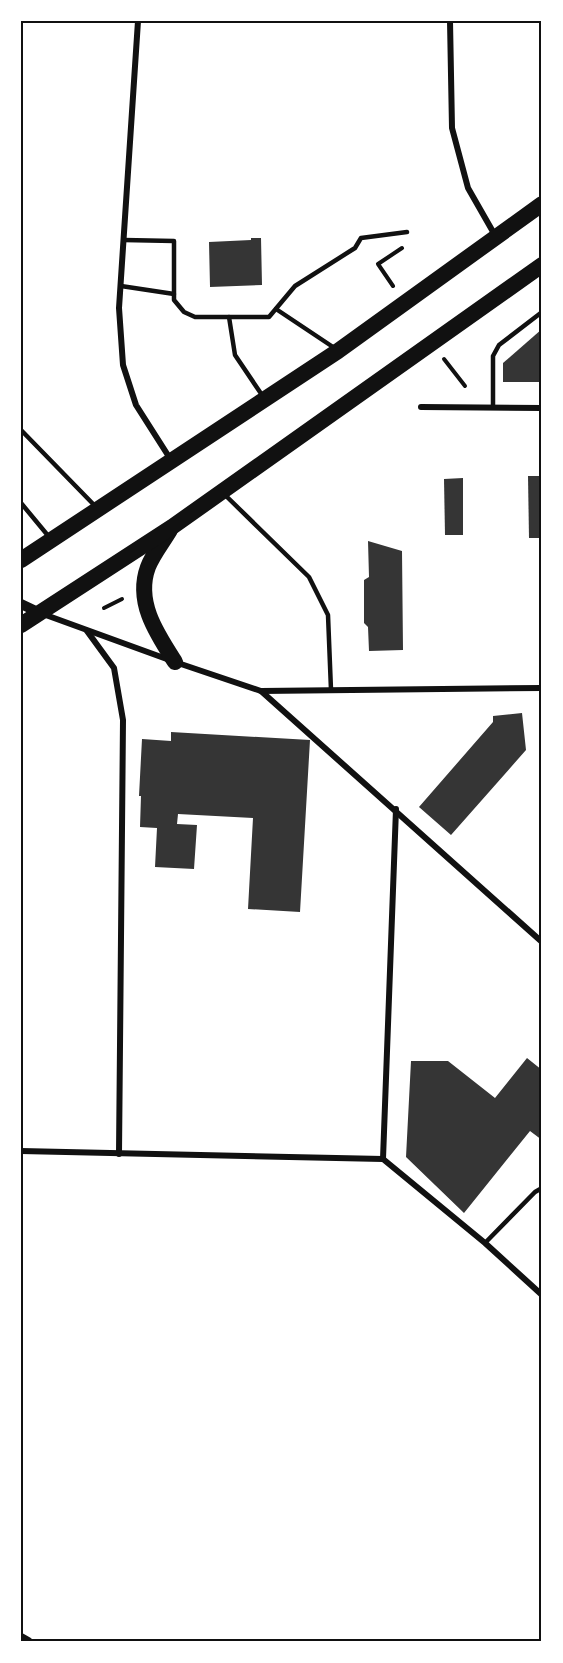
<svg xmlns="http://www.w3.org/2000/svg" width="563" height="1663" font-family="Helvetica,sans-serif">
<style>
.building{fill:#353535}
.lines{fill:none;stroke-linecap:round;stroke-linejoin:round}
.path{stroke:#111;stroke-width:4}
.service{stroke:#111;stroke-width:4.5}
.minor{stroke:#111;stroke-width:6}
.tertiary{stroke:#111;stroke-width:10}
.trunk{stroke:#111;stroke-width:16}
.neatline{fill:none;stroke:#111;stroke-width:2}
</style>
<rect width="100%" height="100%" fill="#fff"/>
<!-- building -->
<g class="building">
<path d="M 251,238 L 261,238 L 262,285 L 210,287 L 209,242 L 251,240 Z"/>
<path d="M 542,329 L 542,382 L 503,382 L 503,363 Z"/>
<path d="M 528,476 L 542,476 L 542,538 L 529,538 Z"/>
<path d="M 463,478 L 463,535 L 445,535 L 444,479 Z"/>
<path d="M 368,541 L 402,551 L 403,650 L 369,651 L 368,627 L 364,623 L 364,580 L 369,577 Z"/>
<path d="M 522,713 L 526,750 L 451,835 L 419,807 L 493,722 L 493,716 Z"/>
<path d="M 171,732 L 310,740 L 300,912 L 248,909 L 253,818 L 178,814 L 177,824 L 197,825 L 194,869 L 155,867 L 157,828 L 140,827 L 141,796 L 139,796 L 142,739 L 171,741 Z"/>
<path d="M 527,1058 L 542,1070 L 542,1140 L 530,1131 L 464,1213 L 406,1157 L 411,1061 L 448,1061 L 495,1098 Z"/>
</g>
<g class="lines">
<!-- path -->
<g class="path">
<path d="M 393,286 L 378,264 L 402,248"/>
<path d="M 444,359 L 465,386"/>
<path d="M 104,608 L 122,599"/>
</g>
<!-- service -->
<g class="service">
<path d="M 124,240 L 174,241 L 174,300 L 184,312 L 195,317 L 269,317 L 295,286 L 355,248 L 361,238 L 407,232"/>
<path d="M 121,286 L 174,294"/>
<path d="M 276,309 L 336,349"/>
<path d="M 229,317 L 235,355 L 262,395"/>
<path d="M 493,407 L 493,356 L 499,345 L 542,312"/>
<path d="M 21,430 L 97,508"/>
<path d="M 223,493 L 309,577 L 328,615 L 331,690"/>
<path d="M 21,503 L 50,538"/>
<path d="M 485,1243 L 535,1192 L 542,1188"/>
</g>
<!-- minor -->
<g class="minor">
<path d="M 138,21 L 119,308 L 123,365 L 136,405 L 171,460"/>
<path d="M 450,21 L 452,128 L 468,188 L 496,237"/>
<path d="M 421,407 L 542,408"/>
<path d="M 43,614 L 175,662 L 261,691 L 542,942"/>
<path d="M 87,631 L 114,668 L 123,720 L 119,1154"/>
<path d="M 261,691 L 542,688"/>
<path d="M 21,1151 L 383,1159 L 485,1243 L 542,1295"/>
<path d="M 383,1159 L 396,809"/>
</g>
<!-- tertiary -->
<g class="tertiary">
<path d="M 21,604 L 40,613"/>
<path d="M 21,1638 L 28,1642"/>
</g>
<!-- trunk -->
<g class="trunk">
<path d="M 170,530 C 163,542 153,554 148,567 C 135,602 157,634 175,662"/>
<path d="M 21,560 L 338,351 L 542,204"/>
<path d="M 21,625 L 172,527 L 542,265"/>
</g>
</g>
<!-- border -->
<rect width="563" height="1663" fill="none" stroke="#ffffff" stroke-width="45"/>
<rect x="22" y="22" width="518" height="1618" class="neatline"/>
</svg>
